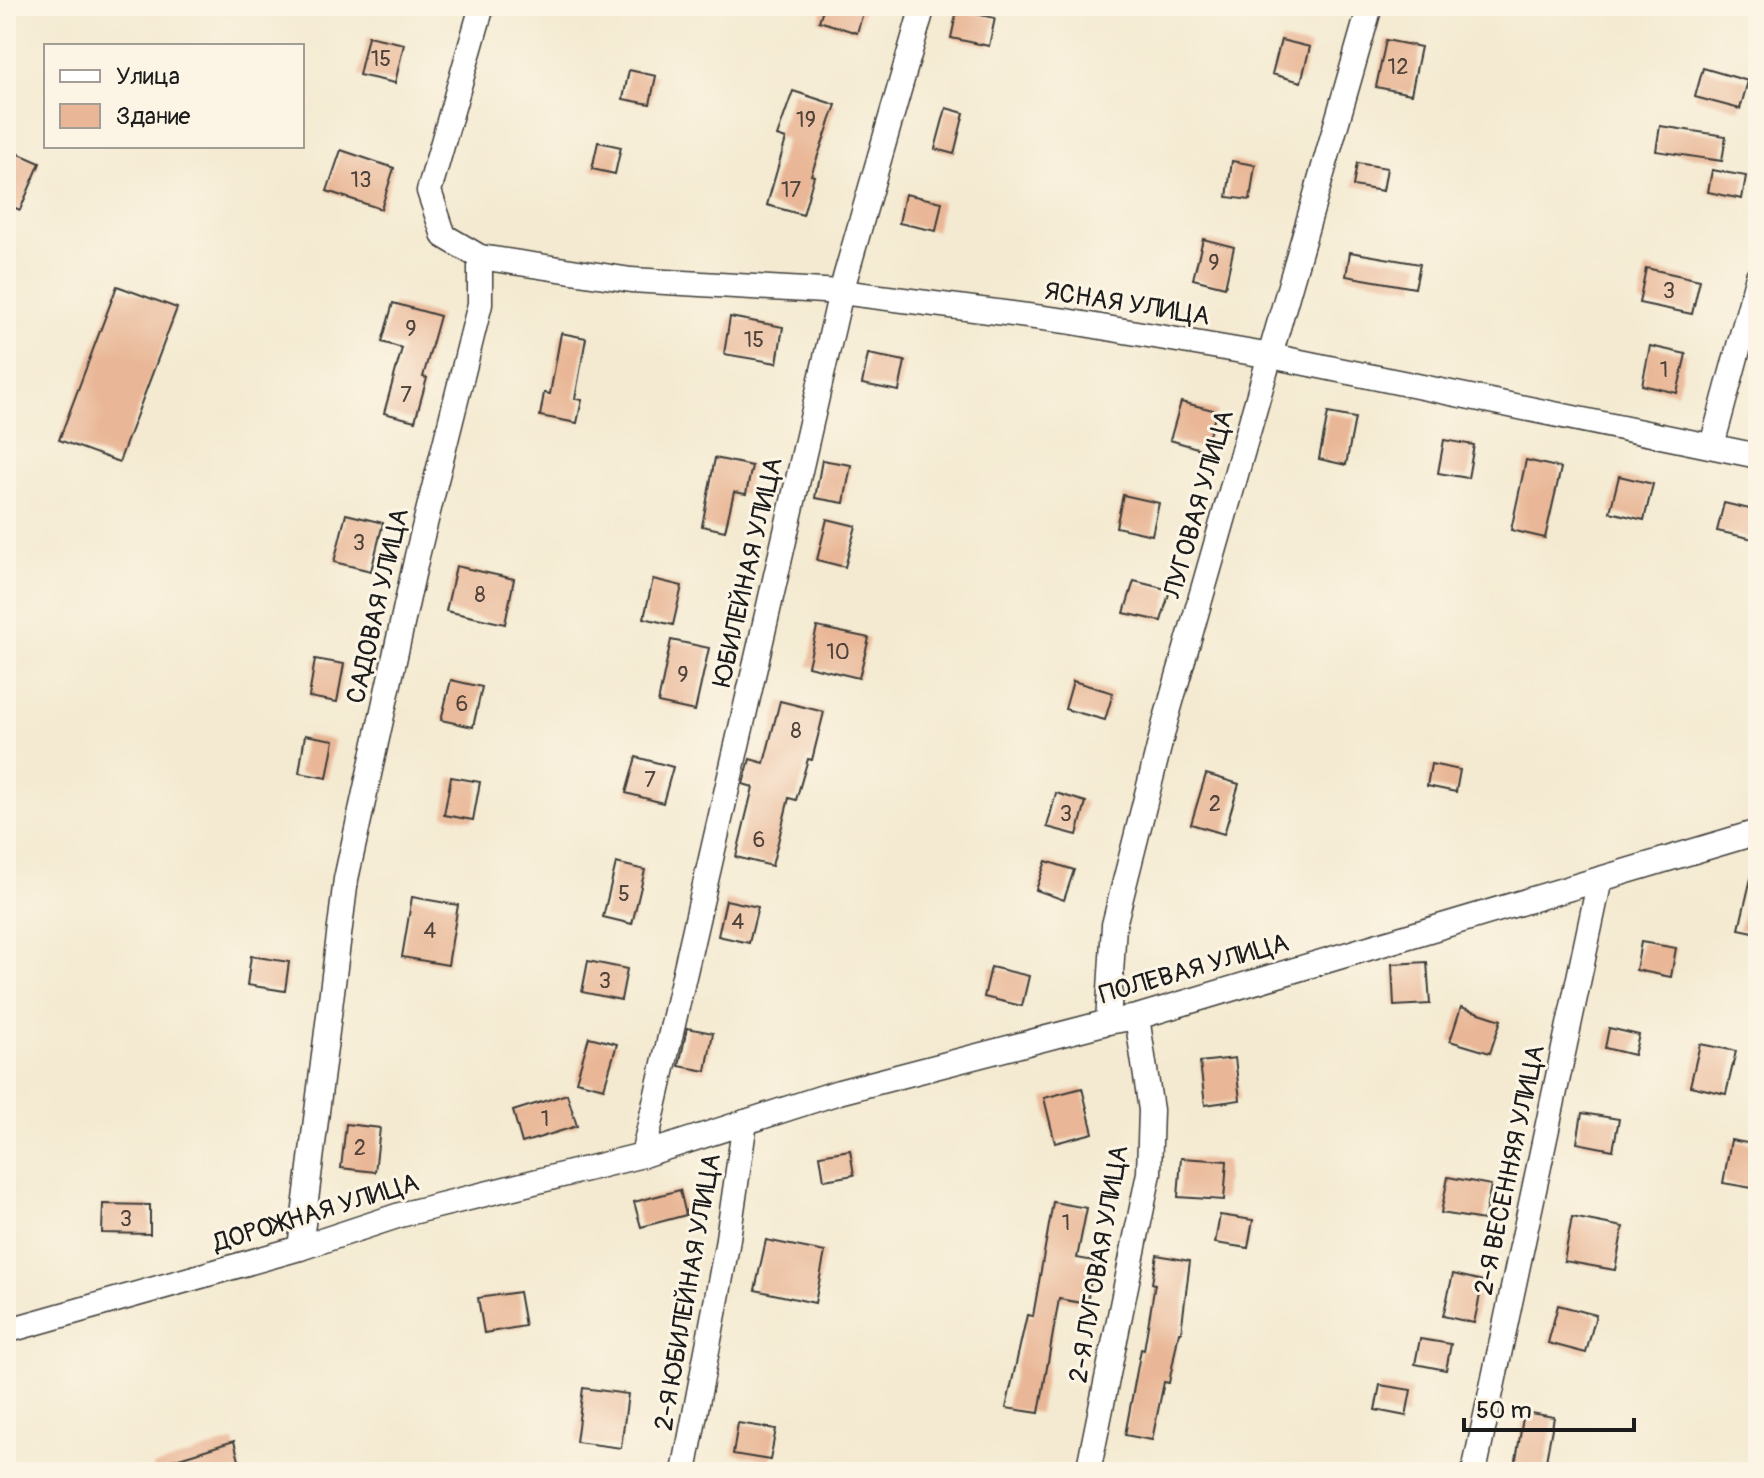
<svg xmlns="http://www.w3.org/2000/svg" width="1764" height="1478" font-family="Pangolin,sans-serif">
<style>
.building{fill:#e9b797}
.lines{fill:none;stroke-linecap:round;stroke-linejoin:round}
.minor-casing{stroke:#3c3b37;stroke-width:27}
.minor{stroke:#fff;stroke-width:24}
.labels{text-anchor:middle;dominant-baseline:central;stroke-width:6;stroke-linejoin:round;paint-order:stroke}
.number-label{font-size:22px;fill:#4f433b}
.street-label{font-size:26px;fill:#1c1c1c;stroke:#fcf5e5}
</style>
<rect width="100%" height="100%" fill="#fcf5e5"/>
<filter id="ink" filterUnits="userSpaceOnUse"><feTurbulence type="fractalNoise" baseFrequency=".0125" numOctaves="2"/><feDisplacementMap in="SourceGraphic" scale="16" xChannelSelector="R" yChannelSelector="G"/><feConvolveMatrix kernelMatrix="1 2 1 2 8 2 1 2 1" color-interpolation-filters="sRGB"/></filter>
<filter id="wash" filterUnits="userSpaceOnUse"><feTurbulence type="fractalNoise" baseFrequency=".006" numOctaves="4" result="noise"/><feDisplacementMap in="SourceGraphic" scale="32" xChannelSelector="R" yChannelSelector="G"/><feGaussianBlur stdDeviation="1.8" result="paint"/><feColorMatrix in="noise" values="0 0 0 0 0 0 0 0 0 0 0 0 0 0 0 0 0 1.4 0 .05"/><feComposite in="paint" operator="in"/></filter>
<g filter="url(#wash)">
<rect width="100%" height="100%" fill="#f4ead1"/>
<g id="blocks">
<!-- building -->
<g class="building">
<path d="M 824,6 L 865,6 L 857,33 L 819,21 Z"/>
<path d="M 957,10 L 995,18 L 989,46 L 951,38 Z"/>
<path d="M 368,36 L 404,44 L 395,83 L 359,75 Z"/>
<path d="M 1281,40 L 1310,47 L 1301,82 L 1272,74 Z"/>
<path d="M 1386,40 L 1421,47 L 1411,94 L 1376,87 Z"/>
<path d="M 1703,68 L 1748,81 L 1740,109 L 1695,97 Z"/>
<path d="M 629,70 L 656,76 L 650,104 L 623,99 Z"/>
<path d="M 793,91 L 836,105 L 811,175 L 814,176 L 803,215 L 767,205 L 786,139 L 777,136 Z"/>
<path d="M 946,108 L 964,113 L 954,154 L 935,149 Z"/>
<path d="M 1660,126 L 1726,136 L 1722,161 L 1656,151 Z"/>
<path d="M 598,142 L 621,147 L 615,174 L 592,169 Z"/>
<path d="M 341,150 L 394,168 L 381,209 L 327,191 Z"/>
<path d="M 17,153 L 40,163 L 20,210 L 6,204 L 6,180 Z"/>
<path d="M 1232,161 L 1255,165 L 1250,200 L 1227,197 Z"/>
<path d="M 1357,163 L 1387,168 L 1383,191 L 1353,186 Z"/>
<path d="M 1712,170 L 1746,176 L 1742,199 L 1708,192 Z"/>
<path d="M 905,194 L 942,202 L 936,231 L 899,223 Z"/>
<path d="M 1203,239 L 1234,247 L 1225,287 L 1193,279 Z"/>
<path d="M 1350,252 L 1420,264 L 1415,288 L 1346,276 Z"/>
<path d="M 1646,268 L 1700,280 L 1692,314 L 1639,303 Z"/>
<path d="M 117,286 L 177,308 L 119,462 L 59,440 Z"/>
<path d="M 393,303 L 440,316 L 423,377 L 427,378 L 415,421 L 384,413 L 402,348 L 382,342 Z"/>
<path d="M 730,317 L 783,327 L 777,363 L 724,354 Z"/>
<path d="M 561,333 L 586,338 L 575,399 L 582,400 L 577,423 L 540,416 L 544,393 L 550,394 Z"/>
<path d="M 1650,346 L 1686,354 L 1677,393 L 1642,385 Z"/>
<path d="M 868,354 L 905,361 L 899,391 L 862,384 Z"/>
<path d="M 1181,402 L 1217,411 L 1204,450 L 1170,440 Z"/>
<path d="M 1328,413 L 1355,418 L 1346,465 L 1319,459 Z"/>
<path d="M 1444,440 L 1474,445 L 1468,478 L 1438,473 Z"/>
<path d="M 715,458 L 752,466 L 746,494 L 734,492 L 725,531 L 702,526 Z"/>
<path d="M 822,460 L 851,465 L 844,503 L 815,498 Z"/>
<path d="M 1526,460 L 1561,468 L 1545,538 L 1511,530 Z"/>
<path d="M 1619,476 L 1653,484 L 1644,520 L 1610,512 Z"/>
<path d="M 1123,495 L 1159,503 L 1152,535 L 1116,527 Z"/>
<path d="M 1724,503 L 1758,511 L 1758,540 L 1717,531 Z"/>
<path d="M 346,514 L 383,523 L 371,571 L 334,562 Z"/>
<path d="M 827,519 L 856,526 L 845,567 L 817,560 Z"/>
<path d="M 456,566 L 514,579 L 505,624 L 446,611 Z"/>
<path d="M 653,579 L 682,586 L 673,625 L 644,618 Z"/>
<path d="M 1134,581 L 1170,590 L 1161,621 L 1124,613 Z"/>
<path d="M 817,627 L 869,638 L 859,678 L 808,666 Z"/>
<path d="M 671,640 L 709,648 L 695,711 L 658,703 Z"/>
<path d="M 315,659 L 344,664 L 337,702 L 309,697 Z"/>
<path d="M 451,680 L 482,687 L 473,727 L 441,720 Z"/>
<path d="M 1073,681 L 1113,693 L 1105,720 L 1065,709 Z"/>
<path d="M 780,701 L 824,712 L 812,760 L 808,759 L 796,800 L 789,798 L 772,866 L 736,857 L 753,787 L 743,784 L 748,766 L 750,759 L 764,763 Z"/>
<path d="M 305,735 L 334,740 L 327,778 L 299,773 Z"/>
<path d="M 636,757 L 673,767 L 663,803 L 626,793 Z"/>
<path d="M 1431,764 L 1460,770 L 1456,792 L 1427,786 Z"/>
<path d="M 1206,774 L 1239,784 L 1224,834 L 1191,824 Z"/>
<path d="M 451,777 L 480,782 L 473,820 L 444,815 Z"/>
<path d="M 1056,793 L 1086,802 L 1077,835 L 1047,827 Z"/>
<path d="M 1046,861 L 1074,870 L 1064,900 L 1036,890 Z"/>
<path d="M 616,863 L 645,870 L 632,924 L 603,917 Z"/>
<path d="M 1751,878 L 1758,879 L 1758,933 L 1739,929 Z"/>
<path d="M 412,897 L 458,905 L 448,965 L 402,957 Z"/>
<path d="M 726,900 L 758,907 L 749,943 L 718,936 Z"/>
<path d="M 1641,942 L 1676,948 L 1671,977 L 1636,970 Z"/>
<path d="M 251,956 L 289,962 L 285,991 L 247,985 Z"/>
<path d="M 588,961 L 627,969 L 621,1000 L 582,992 Z"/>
<path d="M 1427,962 L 1430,1004 L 1394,1006 L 1392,964 Z"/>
<path d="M 991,967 L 1029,976 L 1022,1006 L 984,997 Z"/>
<path d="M 1461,1007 L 1501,1020 L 1490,1053 L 1450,1041 Z"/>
<path d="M 687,1028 L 713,1033 L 706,1071 L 679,1066 Z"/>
<path d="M 1609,1028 L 1639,1035 L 1634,1055 L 1605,1048 Z"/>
<path d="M 589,1037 L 617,1044 L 604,1088 L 576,1081 Z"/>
<path d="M 1700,1044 L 1736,1051 L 1726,1094 L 1690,1086 Z"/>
<path d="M 1235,1058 L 1240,1100 L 1205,1105 L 1200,1062 Z"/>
<path d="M 1082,1088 L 1093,1133 L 1055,1143 L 1044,1098 Z"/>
<path d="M 567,1094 L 577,1126 L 522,1143 L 513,1111 Z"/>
<path d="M 1582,1113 L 1619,1119 L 1613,1150 L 1577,1143 Z"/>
<path d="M 346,1124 L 380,1128 L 375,1172 L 341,1168 Z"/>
<path d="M 1731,1140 L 1758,1145 L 1758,1189 L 1723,1183 Z"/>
<path d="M 850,1150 L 854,1175 L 824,1180 L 820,1155 Z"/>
<path d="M 1181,1158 L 1227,1161 L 1224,1200 L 1178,1197 Z"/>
<path d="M 1448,1177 L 1491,1185 L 1484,1220 L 1441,1213 Z"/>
<path d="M 680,1190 L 686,1215 L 641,1227 L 634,1202 Z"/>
<path d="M 1053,1202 L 1087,1208 L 1077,1258 L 1094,1261 L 1087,1304 L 1059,1299 L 1039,1413 L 1006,1408 L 1027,1315 L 1033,1316 Z"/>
<path d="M 103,1204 L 150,1205 L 150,1234 L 102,1233 Z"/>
<path d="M 1220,1215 L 1253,1220 L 1248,1248 L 1215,1243 Z"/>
<path d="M 1572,1217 L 1623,1227 L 1615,1270 L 1564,1261 Z"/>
<path d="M 766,1240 L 825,1252 L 815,1303 L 755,1290 Z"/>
<path d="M 1157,1255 L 1190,1261 L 1181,1332 L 1179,1332 L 1169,1383 L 1164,1382 L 1152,1440 L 1125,1435 L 1141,1349 L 1144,1350 L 1155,1284 L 1152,1283 Z"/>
<path d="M 1453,1274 L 1483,1281 L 1474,1323 L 1443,1316 Z"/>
<path d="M 519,1292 L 525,1326 L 484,1333 L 478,1298 Z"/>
<path d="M 1558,1305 L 1596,1315 L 1586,1353 L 1548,1343 Z"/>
<path d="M 1420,1339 L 1451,1344 L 1446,1370 L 1415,1364 Z"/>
<path d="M 1380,1385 L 1411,1390 L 1406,1416 L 1375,1410 Z"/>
<path d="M 583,1388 L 628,1394 L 621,1448 L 576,1442 Z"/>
<path d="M 1524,1412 L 1554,1417 L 1544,1472 L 1514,1472 Z"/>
<path d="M 738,1423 L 776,1429 L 770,1460 L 733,1454 Z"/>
<path d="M 234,1441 L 242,1472 L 154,1472 L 153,1466 Z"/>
</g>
</g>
</g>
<g filter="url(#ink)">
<use href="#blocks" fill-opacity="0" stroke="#3c3b37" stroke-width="2"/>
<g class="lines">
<!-- minor casing -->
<g class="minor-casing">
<g id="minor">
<path d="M 480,257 L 631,280 L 841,292 L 1066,321 L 1271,356 L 1758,456"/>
<path d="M 1712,445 L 1758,276"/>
<path d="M 1108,1022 L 1114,925 L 1166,719 L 1370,6"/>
<path d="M 643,1155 L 841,292 L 923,6"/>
<path d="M 300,1248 L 346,879 L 417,556 L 480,304 L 480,257 L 444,236 L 429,191 L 482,6"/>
<path d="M 6,1331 L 300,1248 L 400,1215 L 643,1155 L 839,1092 L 1108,1022 L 1137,1017 L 1758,832"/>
<path d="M 684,1472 L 727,1245 L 745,1122"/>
<path d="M 1088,1472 L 1149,1173 L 1151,1110 L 1137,1017"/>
<path d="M 1474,1472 L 1600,879"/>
</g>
</g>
<!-- minor -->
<use href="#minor" class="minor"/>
</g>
</g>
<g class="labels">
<!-- number labels -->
<g class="number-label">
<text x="381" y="59">15</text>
<text x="1398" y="67">12</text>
<text x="806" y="120">19</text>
<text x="361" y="180">13</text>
<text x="791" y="190">17</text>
<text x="1214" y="263">9</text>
<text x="1669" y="291">3</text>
<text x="411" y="329">9</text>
<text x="754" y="340">15</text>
<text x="1664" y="370">1</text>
<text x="406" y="395">7</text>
<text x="359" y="543">3</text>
<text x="480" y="595">8</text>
<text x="838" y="652">10</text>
<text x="683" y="675">9</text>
<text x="462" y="704">6</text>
<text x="796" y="731">8</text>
<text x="650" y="780">7</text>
<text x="1215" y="804">2</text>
<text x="1066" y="814">3</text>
<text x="759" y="840">6</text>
<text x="624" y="894">5</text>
<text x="738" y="922">4</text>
<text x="430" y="931">4</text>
<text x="605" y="981">3</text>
<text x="545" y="1119">1</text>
<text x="360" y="1148">2</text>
<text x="126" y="1219">3</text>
<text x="1066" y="1223">1</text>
</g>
<!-- street labels -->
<g class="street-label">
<text transform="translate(1127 304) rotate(9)">ЯСНАЯ УЛИЦА</text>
<text transform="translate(1199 504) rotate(-74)">ЛУГОВАЯ УЛИЦА</text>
<text transform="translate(748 572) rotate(-77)">ЮБИЛЕЙНАЯ УЛИЦА</text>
<text transform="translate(378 606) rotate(-77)">САДОВАЯ УЛИЦА</text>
<text transform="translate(1194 969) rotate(-16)">ПОЛЕВАЯ УЛИЦА</text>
<text transform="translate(1510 1170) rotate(-78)">2-Я ВЕСЕННЯЯ УЛИЦА</text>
<text transform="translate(316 1213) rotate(-17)">ДОРОЖНАЯ УЛИЦА</text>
<text transform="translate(1099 1264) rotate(-80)">2-Я ЛУГОВАЯ УЛИЦА</text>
<text transform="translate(688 1292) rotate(-80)">2-Я ЮБИЛЕЙНАЯ УЛИЦА</text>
</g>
</g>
<!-- margin -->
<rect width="1764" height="1478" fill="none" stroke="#fcf5e5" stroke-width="32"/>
<!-- legend -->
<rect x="44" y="44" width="260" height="104" fill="#fcf5e5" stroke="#a29e95" stroke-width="2"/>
<rect x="60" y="70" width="40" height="12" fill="#ffffff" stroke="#a29e95" stroke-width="2"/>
<text x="116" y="84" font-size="24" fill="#1c1c1c">Улица</text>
<rect x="60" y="104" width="40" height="24" fill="#e9b797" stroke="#a29e95" stroke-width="2"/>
<text x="116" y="124" font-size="24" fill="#1c1c1c">Здание</text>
<!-- scale -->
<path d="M1464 1418v12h170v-12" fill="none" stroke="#1c1c1c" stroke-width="4"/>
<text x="1476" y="1418" font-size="24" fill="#1c1c1c" stroke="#fcf5e5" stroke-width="6" paint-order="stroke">50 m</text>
</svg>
